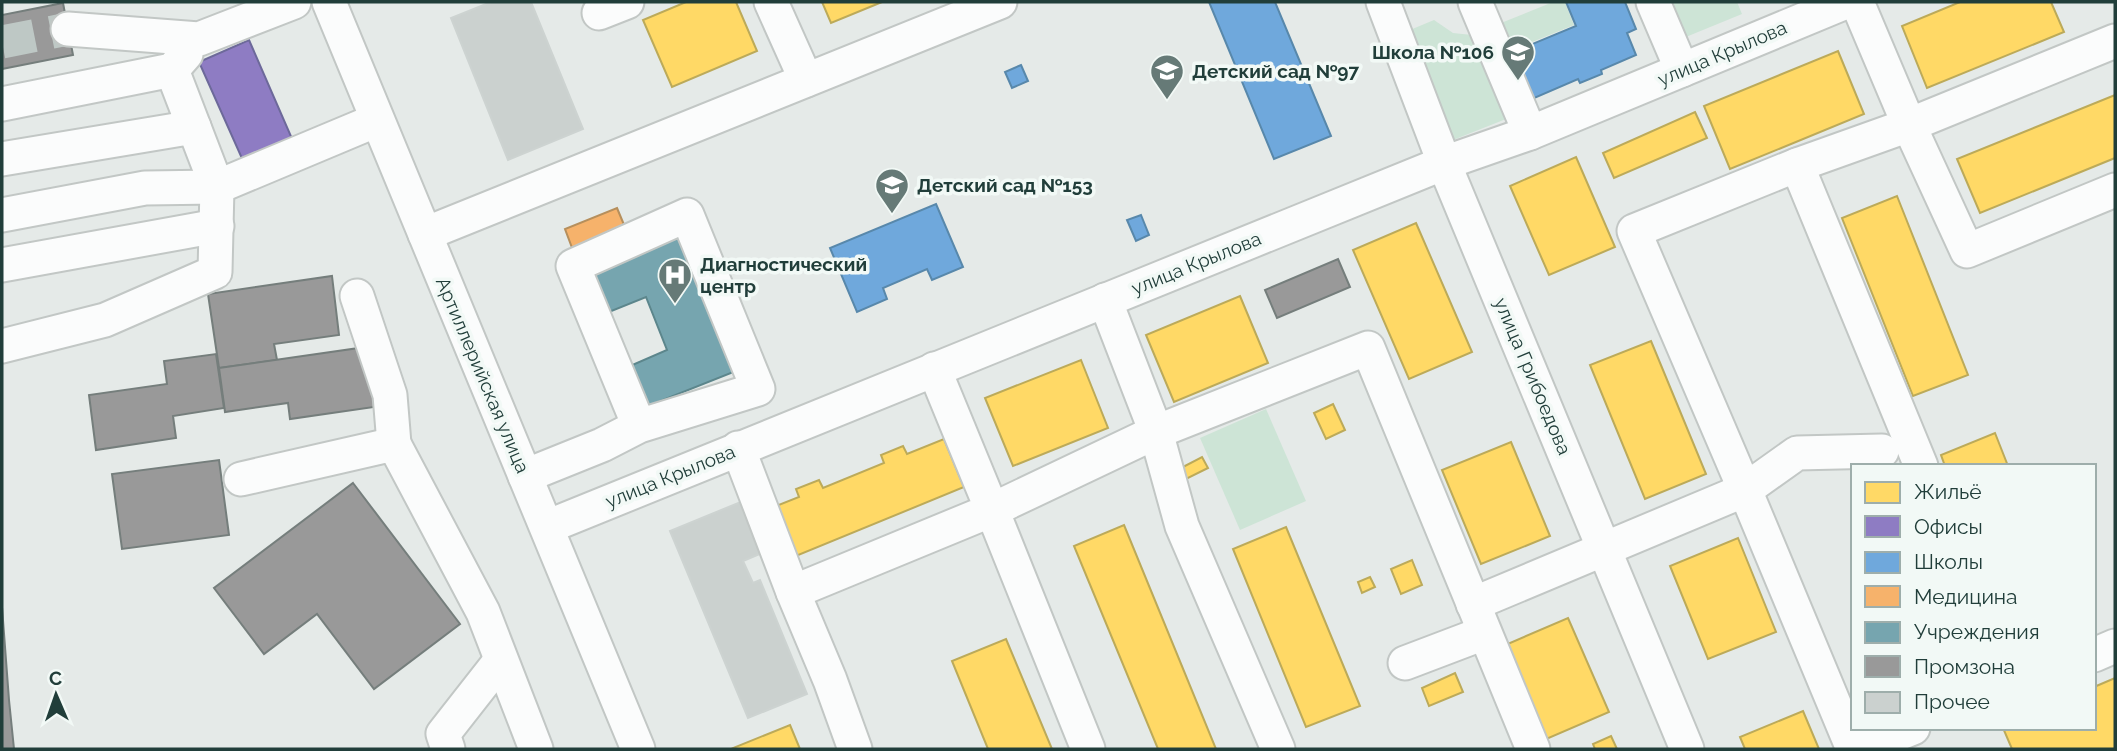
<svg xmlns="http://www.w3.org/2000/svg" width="2117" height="751" font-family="Raleway,sans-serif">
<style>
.green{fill:#cde4d6}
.homes{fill:#ffd966;stroke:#bcaa59;stroke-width:2}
.offices{fill:#8e7cc3;stroke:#6d699a;stroke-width:2}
.schools{fill:#6fa8dc;stroke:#5888ab;stroke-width:2}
.health{fill:#f6b26b;stroke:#b68f5c;stroke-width:2}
.public{fill:#76a5af;stroke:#5c868c;stroke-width:2}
.industry{fill:#999;stroke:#757e7c;stroke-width:2}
.building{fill:#cbd1cf;stroke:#cdd3d1;stroke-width:2}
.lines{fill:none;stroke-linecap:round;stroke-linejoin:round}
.minor-tunnel{stroke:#bec8c5;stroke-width:33;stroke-dasharray:33 17;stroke-linecap:butt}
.minor-casing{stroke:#c2c7c5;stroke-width:37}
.minor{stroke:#fbfcfc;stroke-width:33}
.labels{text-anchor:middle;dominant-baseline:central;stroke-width:7;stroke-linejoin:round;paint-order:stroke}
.poi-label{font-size:19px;font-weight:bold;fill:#213e3a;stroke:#f2f9f6;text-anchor:start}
.street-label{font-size:19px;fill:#213e3a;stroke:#f2f9f6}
</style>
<rect width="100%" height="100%" fill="#e5eae8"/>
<!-- green -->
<g class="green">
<path d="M 1553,2 L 1565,2 L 1574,25 L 1512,50 L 1501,23 Z"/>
<path d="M 1666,2 L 1737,2 L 1742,14 L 1681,39 Z"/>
<path d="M 1434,20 L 1453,33 L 1472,35 L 1506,119 L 1453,140 L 1398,35 Z"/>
<path d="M 1266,409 L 1306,501 L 1240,530 L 1200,438 Z"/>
</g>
<!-- homes -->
<g class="homes">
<path d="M 686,2 L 736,2 L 757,51 L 672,87 L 643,20 Z"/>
<path d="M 822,2 L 882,2 L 831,23 Z"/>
<path d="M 1960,2 L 2051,2 L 2064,32 L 1927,88 L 1902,26 Z"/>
<path d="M 1838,51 L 1864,114 L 1730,169 L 1704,106 Z"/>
<path d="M 2115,95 L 2115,158 L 1980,213 L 1957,159 Z"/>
<path d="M 1695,112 L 1707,138 L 1614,178 L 1603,153 Z"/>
<path d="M 1576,157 L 1615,247 L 1549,275 L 1510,186 Z"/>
<path d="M 1897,196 L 1968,375 L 1913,396 L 1842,218 Z"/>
<path d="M 1416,223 L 1472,352 L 1409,379 L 1353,250 Z"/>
<path d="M 1240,296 L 1268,363 L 1174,402 L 1146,335 Z"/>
<path d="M 1651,341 L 1706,474 L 1645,499 L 1590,365 Z"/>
<path d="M 1081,360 L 1108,428 L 1013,466 L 985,398 Z"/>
<path d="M 1333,404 L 1345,430 L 1326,439 L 1314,413 Z"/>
<path d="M 1995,433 L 2008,466 L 1945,466 L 1941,455 Z"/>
<path d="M 944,439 L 964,487 L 791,558 L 771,508 L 799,497 L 796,489 L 819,480 L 823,488 L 884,463 L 881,455 L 903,446 L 907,454 Z"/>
<path d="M 1511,442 L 1550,536 L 1481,564 L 1442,470 Z"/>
<path d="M 1202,457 L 1208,468 L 1186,479 L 1181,468 Z"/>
<path d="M 1124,525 L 1216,749 L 1158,749 L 1074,546 Z"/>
<path d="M 1286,527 L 1360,706 L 1306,727 L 1233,549 Z"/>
<path d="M 1738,538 L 1776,632 L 1708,659 L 1670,566 Z"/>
<path d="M 1412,560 L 1422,585 L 1401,594 L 1391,569 Z"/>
<path d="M 1370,577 L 1375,587 L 1362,593 L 1358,582 Z"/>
<path d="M 1568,618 L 1609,712 L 1544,740 L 1503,646 Z"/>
<path d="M 1006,639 L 1052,749 L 988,749 L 952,661 Z"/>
<path d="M 1455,673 L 1463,692 L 1429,706 L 1422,688 Z"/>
<path d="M 2115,678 L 2115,749 L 2012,749 L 2003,728 L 2094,728 L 2094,687 Z"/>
<path d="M 1803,711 L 1819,749 L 1745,749 L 1740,737 Z"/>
<path d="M 790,725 L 800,749 L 734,749 L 733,748 Z"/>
<path d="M 1611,736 L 1617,749 L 1595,749 L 1593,744 Z"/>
</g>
<!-- offices -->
<path class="offices" d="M 249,40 L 293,141 L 244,163 L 199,62 Z"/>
<!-- schools -->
<g class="schools">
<path d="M 1209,2 L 1275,2 L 1331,136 L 1274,159 Z"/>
<path d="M 1566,2 L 1625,2 L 1636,29 L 1627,33 L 1636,55 L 1601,70 L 1602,74 L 1580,83 L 1578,79 L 1532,99 L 1513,52 L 1576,26 Z"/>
<path d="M 1021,65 L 1028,81 L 1012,88 L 1005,72 Z"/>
<path d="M 936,204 L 963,267 L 932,280 L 927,269 L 883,288 L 887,299 L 857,312 L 830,248 Z"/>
<path d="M 1141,215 L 1149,235 L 1136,241 L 1127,220 Z"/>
</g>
<!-- health -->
<path class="health" d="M 617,208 L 627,232 L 574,253 L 565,229 Z"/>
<!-- public -->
<path class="public" d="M 679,234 L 736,371 L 648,406 L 630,366 L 667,350 L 646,297 L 609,312 L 592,270 Z"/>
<!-- industry -->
<g class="industry">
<path d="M 63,3 L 73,55 L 2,69 L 2,15 Z"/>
<path d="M 1338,259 L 1350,287 L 1277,318 L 1265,290 Z"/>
<path d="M 332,276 L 339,335 L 274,344 L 277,360 L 219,368 L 208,294 Z"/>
<path d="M 373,346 L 381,406 L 290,419 L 288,403 L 225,412 L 219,368 Z"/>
<path d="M 216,354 L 224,408 L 173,416 L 176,438 L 96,450 L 89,395 L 167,384 L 164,361 Z"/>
<path d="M 219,460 L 229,535 L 122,549 L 112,474 Z"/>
<path d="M 353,483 L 460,624 L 374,689 L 317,614 L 264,654 L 214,588 Z"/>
<path d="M 2,607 L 9,700 L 14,749 L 2,749 Z"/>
</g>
<!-- building -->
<g class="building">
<path d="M 491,2 L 531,2 L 583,129 L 508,160 L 451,18 Z"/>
<path d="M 748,499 L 769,550 L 743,561 L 753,583 L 760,580 L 807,694 L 748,718 L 670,531 Z"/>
</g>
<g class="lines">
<!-- minor-tunnel -->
<path class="minor-tunnel" d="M 2,42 L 68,29"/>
<!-- minor casing -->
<g class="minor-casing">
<g id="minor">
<path d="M 329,2 L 638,749"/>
<path d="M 771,2 L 806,80"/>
<path d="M 1383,2 L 1450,178 L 1687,749"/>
<path d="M 1475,2 L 1530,133"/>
<path d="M 1653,2 L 1682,70"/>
<path d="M 1857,2 L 1909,125 L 1967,251 L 2115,190"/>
<path d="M 599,13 L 627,2"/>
<path d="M 68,29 L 199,39 L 294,2"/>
<path d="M 2,104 L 172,70 L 186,54"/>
<path d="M 2,159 L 194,127"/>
<path d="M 1797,165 L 1921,466"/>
<path d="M 2,215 L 145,188 L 217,187 L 377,120"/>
<path d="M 425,234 L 1000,2"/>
<path d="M 2,265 L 217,226"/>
<path d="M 357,296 L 390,395 L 394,444"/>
<path d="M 1105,300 L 1156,432 L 1368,348 L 1533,749"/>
<path d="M 2,346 L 105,320 L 215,272 L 217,187 L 172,70"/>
<path d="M 738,448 L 793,592"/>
<path d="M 1882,451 L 1797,453 L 1745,490 L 1634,231 L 1797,165 L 1909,125 L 2115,41"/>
<path d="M 525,476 L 602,445 L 639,426 L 758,389 L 687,215 L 573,266 L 639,426"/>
<path d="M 241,479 L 394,444 L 483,612 L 536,749"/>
<path d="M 547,527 L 1444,163 L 1530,133 L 1846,2"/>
<path d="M 1473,604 L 1745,490 L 1853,749"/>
<path d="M 2094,655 L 2115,646"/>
<path d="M 1405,663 L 1484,633"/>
<path d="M 448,749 L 443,734 L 501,660"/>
<path d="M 855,749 L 830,680 L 793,592 L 992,510 L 934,369"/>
<path d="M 1088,749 L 992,510 L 1156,432 L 1182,526 L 1278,749"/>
<path d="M 1861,749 L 1913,728"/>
</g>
</g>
<!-- minor -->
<use href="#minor" class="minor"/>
</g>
<!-- icons -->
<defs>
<g id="school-pin" transform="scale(1.75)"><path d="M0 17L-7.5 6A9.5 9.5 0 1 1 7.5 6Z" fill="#667a77" stroke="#f2f9f6"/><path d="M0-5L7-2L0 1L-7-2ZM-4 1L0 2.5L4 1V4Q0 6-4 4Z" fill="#fff"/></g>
<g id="hospital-pin" transform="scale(1.75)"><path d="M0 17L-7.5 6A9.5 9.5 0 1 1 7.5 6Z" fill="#667a77" stroke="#f2f9f6"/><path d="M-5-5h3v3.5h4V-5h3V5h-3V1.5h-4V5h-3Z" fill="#fff"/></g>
</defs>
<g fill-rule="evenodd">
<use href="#school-pin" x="1518" y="52"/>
<use href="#school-pin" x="1167" y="71"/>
<use href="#school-pin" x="892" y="185"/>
<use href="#hospital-pin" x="675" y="275"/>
</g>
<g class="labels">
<!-- poi labels -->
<g class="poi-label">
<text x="1494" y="52" text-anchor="end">Школа №106</text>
<text x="1192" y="71">Детский сад №97</text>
<text x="917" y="185">Детский сад №153</text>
<text x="700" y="264">Диагностический<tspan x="700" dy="22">центр</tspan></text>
</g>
<!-- street labels -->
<g class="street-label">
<text transform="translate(1722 53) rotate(-23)">улица Крылова</text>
<text transform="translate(1196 263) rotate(-22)">улица Крылова</text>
<text transform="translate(483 375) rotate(67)">Артиллерийская улица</text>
<text transform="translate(1533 376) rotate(67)">улица Грибоедова</text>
<text transform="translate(670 476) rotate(-22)">улица Крылова</text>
</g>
</g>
<!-- border -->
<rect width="2117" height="751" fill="none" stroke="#213e3a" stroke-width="7"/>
<!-- legend -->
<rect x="1851" y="464" width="245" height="266" fill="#f2f9f6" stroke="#9eaeab" stroke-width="2"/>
<rect x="1865" y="482" width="35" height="21" fill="#ffd966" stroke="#9eaeab" stroke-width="2"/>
<text x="1914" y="499" font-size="21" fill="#213e3a">Жильё</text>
<rect x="1865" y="516" width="35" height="21" fill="#8e7cc3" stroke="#9eaeab" stroke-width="2"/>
<text x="1914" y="534" font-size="21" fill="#213e3a">Офисы</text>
<rect x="1865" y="552" width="35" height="21" fill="#6fa8dc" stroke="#9eaeab" stroke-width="2"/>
<text x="1914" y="569" font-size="21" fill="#213e3a">Школы</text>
<rect x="1865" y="586" width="35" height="21" fill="#f6b26b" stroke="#9eaeab" stroke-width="2"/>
<text x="1914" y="604" font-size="21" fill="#213e3a">Медицина</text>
<rect x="1865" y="622" width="35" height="21" fill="#76a5af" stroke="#9eaeab" stroke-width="2"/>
<text x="1914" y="639" font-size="21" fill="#213e3a">Учреждения</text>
<rect x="1865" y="656" width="35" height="21" fill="#999999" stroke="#9eaeab" stroke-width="2"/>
<text x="1914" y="674" font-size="21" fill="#213e3a">Промзона</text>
<rect x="1865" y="692" width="35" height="21" fill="#cbd1cf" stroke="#9eaeab" stroke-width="2"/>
<text x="1914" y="709" font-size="21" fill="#213e3a">Прочее</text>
<!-- north arrow -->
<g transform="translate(56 695) rotate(358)" stroke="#f2f9f6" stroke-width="5" paint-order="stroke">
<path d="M0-5L12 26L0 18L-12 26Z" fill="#213e3a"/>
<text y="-10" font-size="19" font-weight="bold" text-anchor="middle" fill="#213e3a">С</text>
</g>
</svg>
